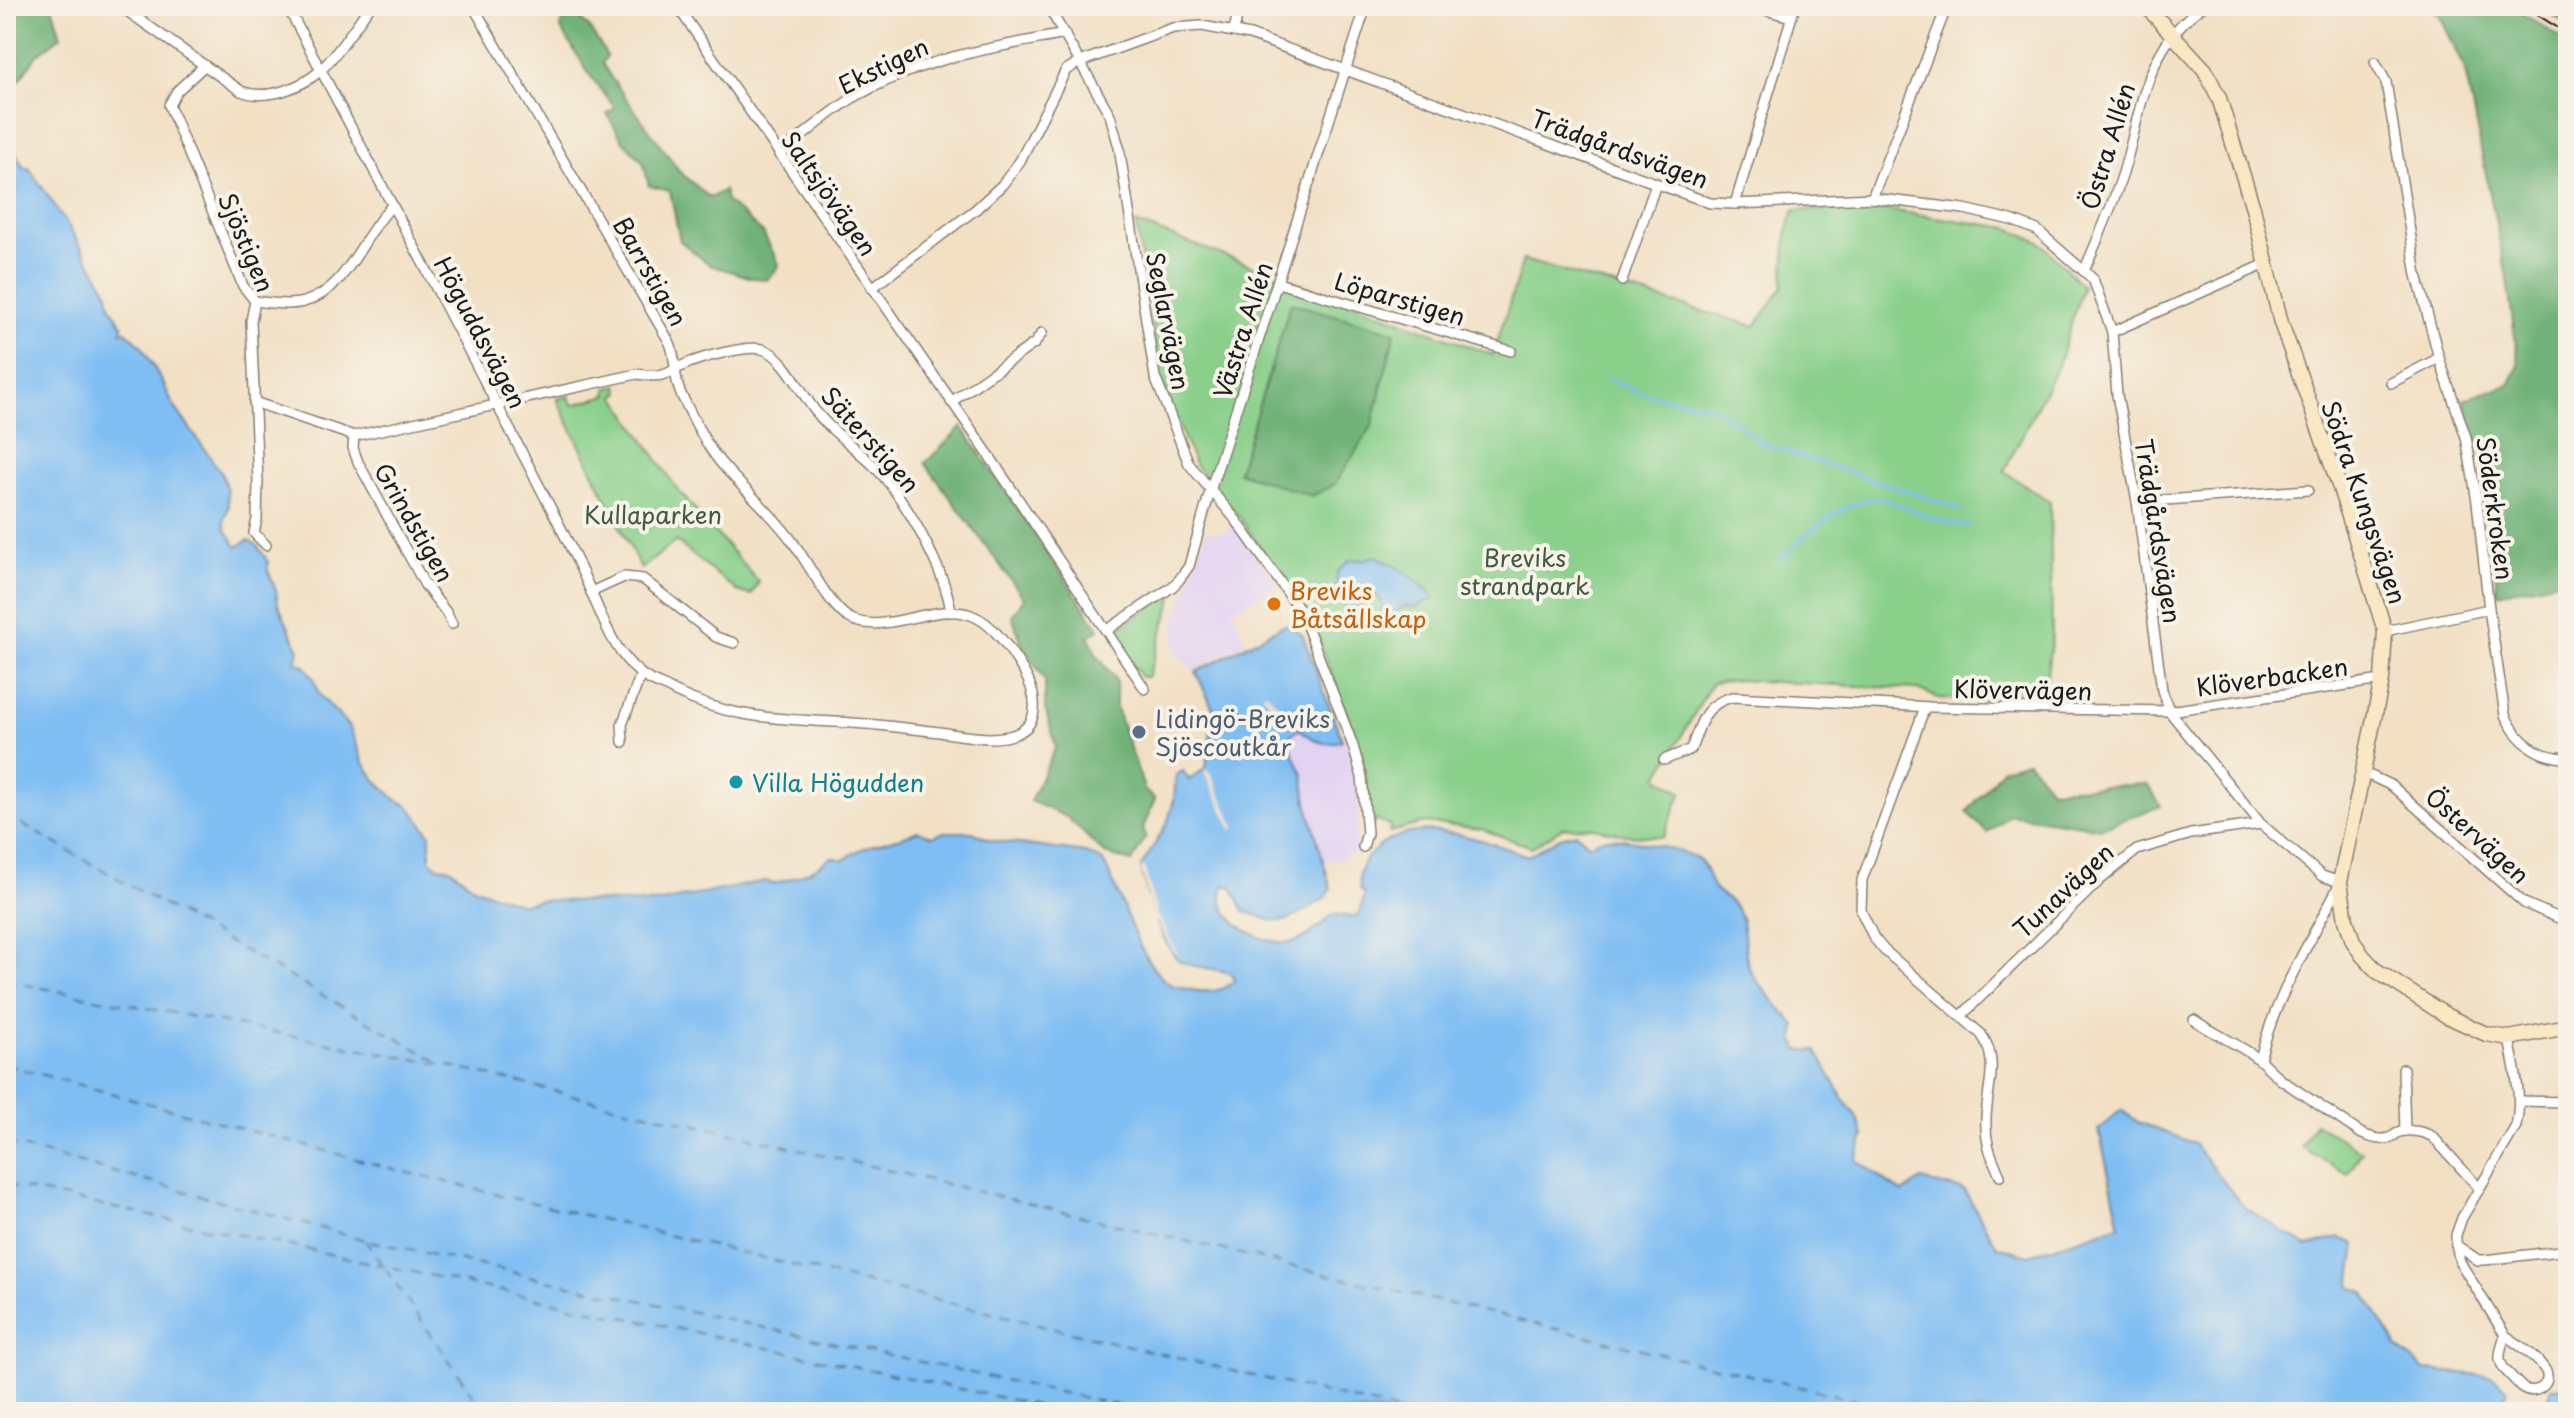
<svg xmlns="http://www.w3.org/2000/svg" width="2574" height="1418" font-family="'Playpen Sans',sans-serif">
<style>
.built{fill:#e3d3f3}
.green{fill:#8ad08b;stroke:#537654;stroke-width:2}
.forest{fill:#6fb277;stroke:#46674a;stroke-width:2}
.water{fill:#7fbef3;stroke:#4e6d88;stroke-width:2}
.pier{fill:#f2e0c4}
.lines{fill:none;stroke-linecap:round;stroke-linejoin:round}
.stream{stroke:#7fbef3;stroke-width:3}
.ferry{stroke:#3f5567;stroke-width:2;stroke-dasharray:10 8;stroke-linecap:butt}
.street-casing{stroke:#877e70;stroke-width:12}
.secondary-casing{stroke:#877e70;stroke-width:17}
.street{stroke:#fff;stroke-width:9}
.secondary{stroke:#fae7c3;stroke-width:14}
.tram{stroke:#1c1c1c;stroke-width:2}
.food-dot{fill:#e8710a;stroke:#f7f3e8;stroke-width:3}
.service-dot{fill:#5c6f8a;stroke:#f7f3e8;stroke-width:3}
.culture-dot{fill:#0f9aa8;stroke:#f7f3e8;stroke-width:3}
.labels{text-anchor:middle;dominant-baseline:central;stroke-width:8;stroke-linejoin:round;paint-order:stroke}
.street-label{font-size:24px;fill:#1c1c1c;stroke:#f7f3e8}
.park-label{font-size:24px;fill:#425b43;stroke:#f7f3e8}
.food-label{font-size:24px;fill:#c56008;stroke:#f7f3e8;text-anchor:start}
.service-label{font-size:24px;fill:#4e5e75;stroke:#f7f3e8;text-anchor:start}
.culture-label{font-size:24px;fill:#0d838f;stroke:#f7f3e8;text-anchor:start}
</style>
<rect width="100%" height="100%" fill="#f7f3e8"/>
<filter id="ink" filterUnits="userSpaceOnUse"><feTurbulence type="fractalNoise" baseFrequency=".0125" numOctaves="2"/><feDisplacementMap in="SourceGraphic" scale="16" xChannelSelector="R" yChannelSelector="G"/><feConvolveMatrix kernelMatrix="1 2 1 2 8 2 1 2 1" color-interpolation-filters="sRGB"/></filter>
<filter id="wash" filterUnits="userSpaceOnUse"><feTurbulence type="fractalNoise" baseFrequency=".006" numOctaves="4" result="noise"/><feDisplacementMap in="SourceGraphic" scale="32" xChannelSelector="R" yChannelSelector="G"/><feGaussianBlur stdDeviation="1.8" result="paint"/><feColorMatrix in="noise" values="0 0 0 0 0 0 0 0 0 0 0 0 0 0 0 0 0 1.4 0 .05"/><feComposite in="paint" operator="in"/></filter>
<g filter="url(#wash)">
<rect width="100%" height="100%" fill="#f2e0c4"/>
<!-- built -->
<g class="built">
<path d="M 1233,523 L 1277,586 L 1233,610 L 1246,642 L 1193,671 L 1174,650 L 1175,621 L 1207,531 L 1224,533 Z"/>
<path d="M 1299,728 L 1327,745 L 1346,739 L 1357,780 L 1359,806 L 1356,853 L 1323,863 L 1307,803 L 1303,774 L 1288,742 L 1288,737 Z"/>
</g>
<!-- green -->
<g class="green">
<path d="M 1873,208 L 2009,228 L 2040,242 L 2083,286 L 2058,365 L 2004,471 L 2050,502 L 2052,635 L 2043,704 L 1938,698 L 1917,689 L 1736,680 L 1712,683 L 1658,777 L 1682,792 L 1663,837 L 1627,835 L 1590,827 L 1562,828 L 1532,847 L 1481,829 L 1425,823 L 1389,832 L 1391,826 L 1376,820 L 1373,826 L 1371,825 L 1362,754 L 1312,622 L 1240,518 L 1195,465 L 1174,414 L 1159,371 L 1136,223 L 1493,355 L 1523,260 L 1755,326 L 1783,287 L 1787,231 L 1794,210 Z"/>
<path d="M 618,385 L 620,392 L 615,396 L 677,489 L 759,582 L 751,595 L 737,591 L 676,541 L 641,569 L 557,399 L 569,396 L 572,405 L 608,395 L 607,389 Z"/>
<path d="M 1175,591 L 1151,668 L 1147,677 L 1141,677 L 1114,638 L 1120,627 Z"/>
<path d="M 2315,1123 L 2362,1151 L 2348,1174 L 2301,1147 Z"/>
</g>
<!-- forest -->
<g class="forest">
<path d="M 6,6 L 52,6 L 61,36 L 37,55 L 6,99 Z"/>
<path d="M 2425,6 L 2510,6 L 2568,42 L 2568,579 L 2497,594 L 2488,474 L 2464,399 L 2509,385 L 2519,365 L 2506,273 L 2464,66 L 2439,14 Z"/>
<path d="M 2538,6 L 2568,6 L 2568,25 Z"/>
<path d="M 573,11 L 591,30 L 607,56 L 602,63 L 612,79 L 681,173 L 710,198 L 724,190 L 726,201 L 763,233 L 779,264 L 776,271 L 767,280 L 749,277 L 710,265 L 680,241 L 670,191 L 649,186 L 643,162 L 623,141 L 607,114 L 615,108 L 589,74 L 560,27 L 563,18 Z"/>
<path d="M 1291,303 L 1395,332 L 1372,426 L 1334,485 L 1312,496 L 1238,472 Z"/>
<path d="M 962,427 L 1099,629 L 1089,636 L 1096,654 L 1116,680 L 1116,708 L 1145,791 L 1155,799 L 1143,828 L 1146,836 L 1132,862 L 1105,854 L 1067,817 L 1030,801 L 1056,747 L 1045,708 L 1045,680 L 1023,646 L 1012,616 L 1024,598 L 925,463 Z"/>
<path d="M 2028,761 L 2051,789 L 2147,784 L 2161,806 L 2101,828 L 2009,814 L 1987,833 L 1967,812 L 2003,768 Z"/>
</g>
<!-- water -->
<g class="water">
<path d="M 6,137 L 25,169 L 29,168 L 67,224 L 107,290 L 111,307 L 123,326 L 121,332 L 126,331 L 141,345 L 163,383 L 172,403 L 222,474 L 227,490 L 228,507 L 224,521 L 226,530 L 237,547 L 248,540 L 257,545 L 268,562 L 268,570 L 276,591 L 278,604 L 299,650 L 296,662 L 305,666 L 314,679 L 319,694 L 350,728 L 363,762 L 375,779 L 396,800 L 409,806 L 430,834 L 430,860 L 438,867 L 450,868 L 475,888 L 522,904 L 541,900 L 656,903 L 766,881 L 772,884 C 795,878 812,872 831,857 L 844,860 C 865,842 893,842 918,831 L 932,836 L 945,832 L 973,832 L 990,840 L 1085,853 L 1102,860 C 1122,892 1137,962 1168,983 C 1175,987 1185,988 1192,990 C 1207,993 1222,992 1234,982 L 1234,978 L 1230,973 C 1215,967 1193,969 1180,961 C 1162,948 1145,889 1141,867 L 1167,824 L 1174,800 L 1176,775 L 1183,771 L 1189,780 L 1206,768 L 1214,711 L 1196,672 L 1284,625 L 1291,625 L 1303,636 L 1342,740 C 1320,747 1316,741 1299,729 L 1288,737 L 1289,744 L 1303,774 L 1307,803 L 1331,889 C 1328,898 1320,901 1312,906 C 1280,928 1280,923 1244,911 L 1232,887 L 1225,885 C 1207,918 1269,950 1297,941 C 1309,937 1324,923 1333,914 L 1352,917 L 1360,913 L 1365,893 L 1361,891 C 1356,870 1362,861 1377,848 C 1420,814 1482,840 1528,856 L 1560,837 L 1576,833 L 1590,845 C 1595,842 1601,839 1607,838 C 1623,837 1683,850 1696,858 C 1708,865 1707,880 1715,889 C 1724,897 1735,902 1740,915 C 1747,933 1742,958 1753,975 C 1765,993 1782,1010 1796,1026 L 1794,1038 L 1798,1050 L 1816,1050 L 1843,1098 L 1856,1116 L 1864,1136 L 1856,1160 L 1902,1193 L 1921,1180 L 1964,1190 L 1997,1246 L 2029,1255 L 2120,1225 L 2099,1130 L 2121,1110 L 2138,1122 L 2193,1143 L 2244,1207 L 2307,1246 L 2339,1238 L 2356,1244 L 2350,1287 L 2364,1292 L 2397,1347 L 2425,1370 L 2492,1376 L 2508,1389 L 2504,1400 L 2544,1410 L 2552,1388 L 2568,1387 L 2568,1412 L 6,1412 Z"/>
<path d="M 1375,556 C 1391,562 1425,584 1434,598 L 1416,607 L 1401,607 L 1391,618 L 1386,620 L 1383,616 L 1382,602 L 1376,594 L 1360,606 L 1344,607 L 1335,599 L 1337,572 L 1350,560 L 1367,559 Z"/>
</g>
<!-- pier -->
<g class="pier">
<path d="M 1266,692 L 1297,725 L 1296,730 L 1262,695 Z"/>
<path d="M 1206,769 L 1211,775 L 1236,828 L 1232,829 L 1204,771 Z"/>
<path d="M 1144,866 L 1157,915 L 1179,957 L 1178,958 L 1153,915 L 1141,869 Z"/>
</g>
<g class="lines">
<!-- stream -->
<g class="stream">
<path d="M 1606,379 L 1643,393 L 1714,407 L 1764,444 L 1961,509"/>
<path d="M 1780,559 C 1802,537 1847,496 1881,499 C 1890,499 1901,506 1910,509 C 1930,517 1948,526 1970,525"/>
</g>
<!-- ferry -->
<g class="ferry">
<path d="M 6,815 L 441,1063"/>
<path d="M 6,981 L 445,1065 L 1906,1412"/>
<path d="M 6,1065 L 397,1170 L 1404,1412"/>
<path d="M 6,1143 L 365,1240 L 1149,1412"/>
<path d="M 6,1185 L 1068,1412"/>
<path d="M 365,1240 L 485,1412"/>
<path d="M 2535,1412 L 2541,1404 L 2543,1412"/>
</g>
</g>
</g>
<g filter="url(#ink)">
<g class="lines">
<!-- street casing -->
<g class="street-casing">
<g id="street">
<path d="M 120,6 L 241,91 C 266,101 301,88 321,70 C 337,55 357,24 370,6"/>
<path d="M 287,6 C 378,177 468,348 557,520 C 569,544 581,568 591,592 C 604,621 614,652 641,674 C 647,679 656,683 664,686 C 720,717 772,719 834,722 C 869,723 904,728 939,732 C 960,735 988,741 1009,736 C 1043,728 1037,695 1024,672 C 1011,651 995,624 971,615 C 934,601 885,637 849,618 C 831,609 806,559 792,541 C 771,512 744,490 721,463 C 705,444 692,416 681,394 C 673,378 677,360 670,343 L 473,6"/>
<path d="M 677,6 L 982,445 L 1145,689"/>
<path d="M 1048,6 L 1110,115 L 1119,147 L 1155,377 L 1189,464 L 1236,520 L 1302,613 L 1352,743 L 1362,777 L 1367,833 L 1363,847"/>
<path d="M 1751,6 L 1791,17"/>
<path d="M 1234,32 L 1239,6"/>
<path d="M 2375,62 L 2386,82 L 2417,275 L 2439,358 L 2466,437 L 2477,502 L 2489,609 L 2385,631"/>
<path d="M 204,66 L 177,91 L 169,105 L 243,286 L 255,301 L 251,321 L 258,482 L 257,519 L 254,533 L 266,545"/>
<path d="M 779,155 C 803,136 827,114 853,98 C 923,57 987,49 1065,34"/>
<path d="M 1872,198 L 1947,6"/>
<path d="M 1735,204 L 1795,6"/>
<path d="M 2084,271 C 2098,239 2112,207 2123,173 C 2142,111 2144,47 2203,6"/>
<path d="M 1622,281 L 1656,184"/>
<path d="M 1278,283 L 1511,351"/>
<path d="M 872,288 L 976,209 L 1002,185 L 1020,161 L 1066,70 L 1080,62 L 1173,28 L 1202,26 L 1250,35 L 1710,203 L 1735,204 L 1872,198 L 1964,209 L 2011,220 L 2037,230 L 2093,279 L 2112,332 L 2117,395 L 2137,502 L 2162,690 L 2169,711 L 2382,680"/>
<path d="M 255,301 C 270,303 289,306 304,302 C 349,289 361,236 392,206"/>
<path d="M 2112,332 L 2266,264"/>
<path d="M 2391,383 L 2439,358"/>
<path d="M 254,402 L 354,436 L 637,374 C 645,375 655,377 662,375 C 669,374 677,368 684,365 C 700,358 745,345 762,349 C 784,354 800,391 813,408 C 830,431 855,447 875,467 C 904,496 946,572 951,612"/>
<path d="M 951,402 L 1035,343 L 1042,333"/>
<path d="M 354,436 L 353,448 L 358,462 L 425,585 L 446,612 L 452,624"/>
<path d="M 2137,502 L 2308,490"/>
<path d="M 591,592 L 624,577 L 643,579 L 716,637 L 734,643"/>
<path d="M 2489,609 L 2505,715 C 2517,741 2538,758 2568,758"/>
<path d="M 1107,630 L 1172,587 L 1179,580 L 1189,566 L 1211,488 L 1366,6"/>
<path d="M 1925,707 L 1862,880 L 1861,911 L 1874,938 L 1884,950 L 1981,1034 C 2002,1063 1984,1094 1986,1127 C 1986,1145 1993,1160 2000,1176"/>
<path d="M 623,742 L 622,725 L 641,674"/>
<path d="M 1664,760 L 1691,749 C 1701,723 1703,705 1732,697 L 1931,707 L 2169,711 L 2261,824 L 2322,876 L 2340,882"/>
<path d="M 2363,776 L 2371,776 L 2392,786 L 2524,903 L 2568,922"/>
<path d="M 2339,885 C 2311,941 2274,998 2260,1060 L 2280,1079 L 2362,1134 C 2371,1137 2379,1141 2389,1138 C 2393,1137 2396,1133 2400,1132 C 2410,1129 2425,1132 2433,1137 L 2479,1188"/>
<path d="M 1961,1016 L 2100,880 L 2137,850 L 2191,834 L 2261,824"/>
<path d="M 2194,1020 C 2216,1035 2239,1044 2260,1060"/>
<path d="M 2403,1069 L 2405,1131"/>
<path d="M 2520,1101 L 2568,1102"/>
<path d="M 2456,1245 L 2478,1260 L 2485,1260 L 2568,1250"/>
<path d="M 2505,1335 C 2517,1344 2534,1354 2543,1367 C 2555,1381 2538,1397 2523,1388 C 2519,1385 2514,1379 2510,1375 C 2505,1370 2501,1366 2500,1359 C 2499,1352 2503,1342 2505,1335 L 2460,1262 L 2456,1245 L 2456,1235 L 2462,1218 L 2516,1126 C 2523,1097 2514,1067 2509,1038"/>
</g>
</g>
<!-- secondary casing -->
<g class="secondary-casing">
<path id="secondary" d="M 2146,6 L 2205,70 L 2219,98 L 2253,208 L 2281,323 L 2340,488 L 2385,631 L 2382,680 L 2340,882 L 2346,920 L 2353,941 L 2362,955 L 2377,971 L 2447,1016 L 2486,1034 L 2509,1038 L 2568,1027"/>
</g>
<!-- street -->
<use href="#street" class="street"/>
<!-- secondary -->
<use href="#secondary" class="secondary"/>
<!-- tram -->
<path class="tram" d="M 2523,6 L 2568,34"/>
</g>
</g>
<!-- markers -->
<circle class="food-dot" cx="1274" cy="604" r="8"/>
<circle class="service-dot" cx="1139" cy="732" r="8"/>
<circle class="culture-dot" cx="736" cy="782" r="8"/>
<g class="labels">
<!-- street labels -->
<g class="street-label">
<text transform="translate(883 65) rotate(-26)">Ekstigen</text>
<text transform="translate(2107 146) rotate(-73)">Östra Allén</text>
<text transform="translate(1620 148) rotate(20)">Trädgårdsvägen</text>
<text transform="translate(830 193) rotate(55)">Saltsjövägen</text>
<text transform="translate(247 242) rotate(67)">Sjöstigen</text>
<text transform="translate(651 271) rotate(60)">Barrstigen</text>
<text transform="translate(1400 298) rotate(16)">Löparstigen</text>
<text transform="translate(1169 321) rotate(79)">Seglarvägen</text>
<text transform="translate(1242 330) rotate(-72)">Västra Allén</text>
<text transform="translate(481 332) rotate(62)">Höguddsvägen</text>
<text transform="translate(871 439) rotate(48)">Säterstigen</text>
<text transform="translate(2365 502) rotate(71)">Södra Kungsvägen</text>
<text transform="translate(2496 508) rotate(82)">Söderkroken</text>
<text transform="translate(415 522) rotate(60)">Grindstigen</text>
<text transform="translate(2159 531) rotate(81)">Trädgårdsvägen</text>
<text transform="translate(2272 676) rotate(-8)">Klöverbacken</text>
<text transform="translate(2023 689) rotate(1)">Klövervägen</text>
<text transform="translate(2478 835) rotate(42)">Östervägen</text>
<text transform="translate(2063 890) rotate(-43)">Tunavägen</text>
</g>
<!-- park labels -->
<g class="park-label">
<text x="653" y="514">Kullaparken</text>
<text x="1525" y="557">Breviks<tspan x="1525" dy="28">strandpark</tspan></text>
</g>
<!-- food labels -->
<g class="food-label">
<text x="1290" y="590">Breviks<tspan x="1290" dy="28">Båtsällskap</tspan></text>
</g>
<!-- service labels -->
<g class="service-label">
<text x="1155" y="718">Lidingö-Breviks<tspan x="1155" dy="28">Sjöscoutkår</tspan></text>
</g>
<!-- culture labels -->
<g class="culture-label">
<text x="752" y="782">Villa Högudden</text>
</g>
</g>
<!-- margin -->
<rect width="2574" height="1418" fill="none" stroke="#f7f3e8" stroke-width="32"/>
</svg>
